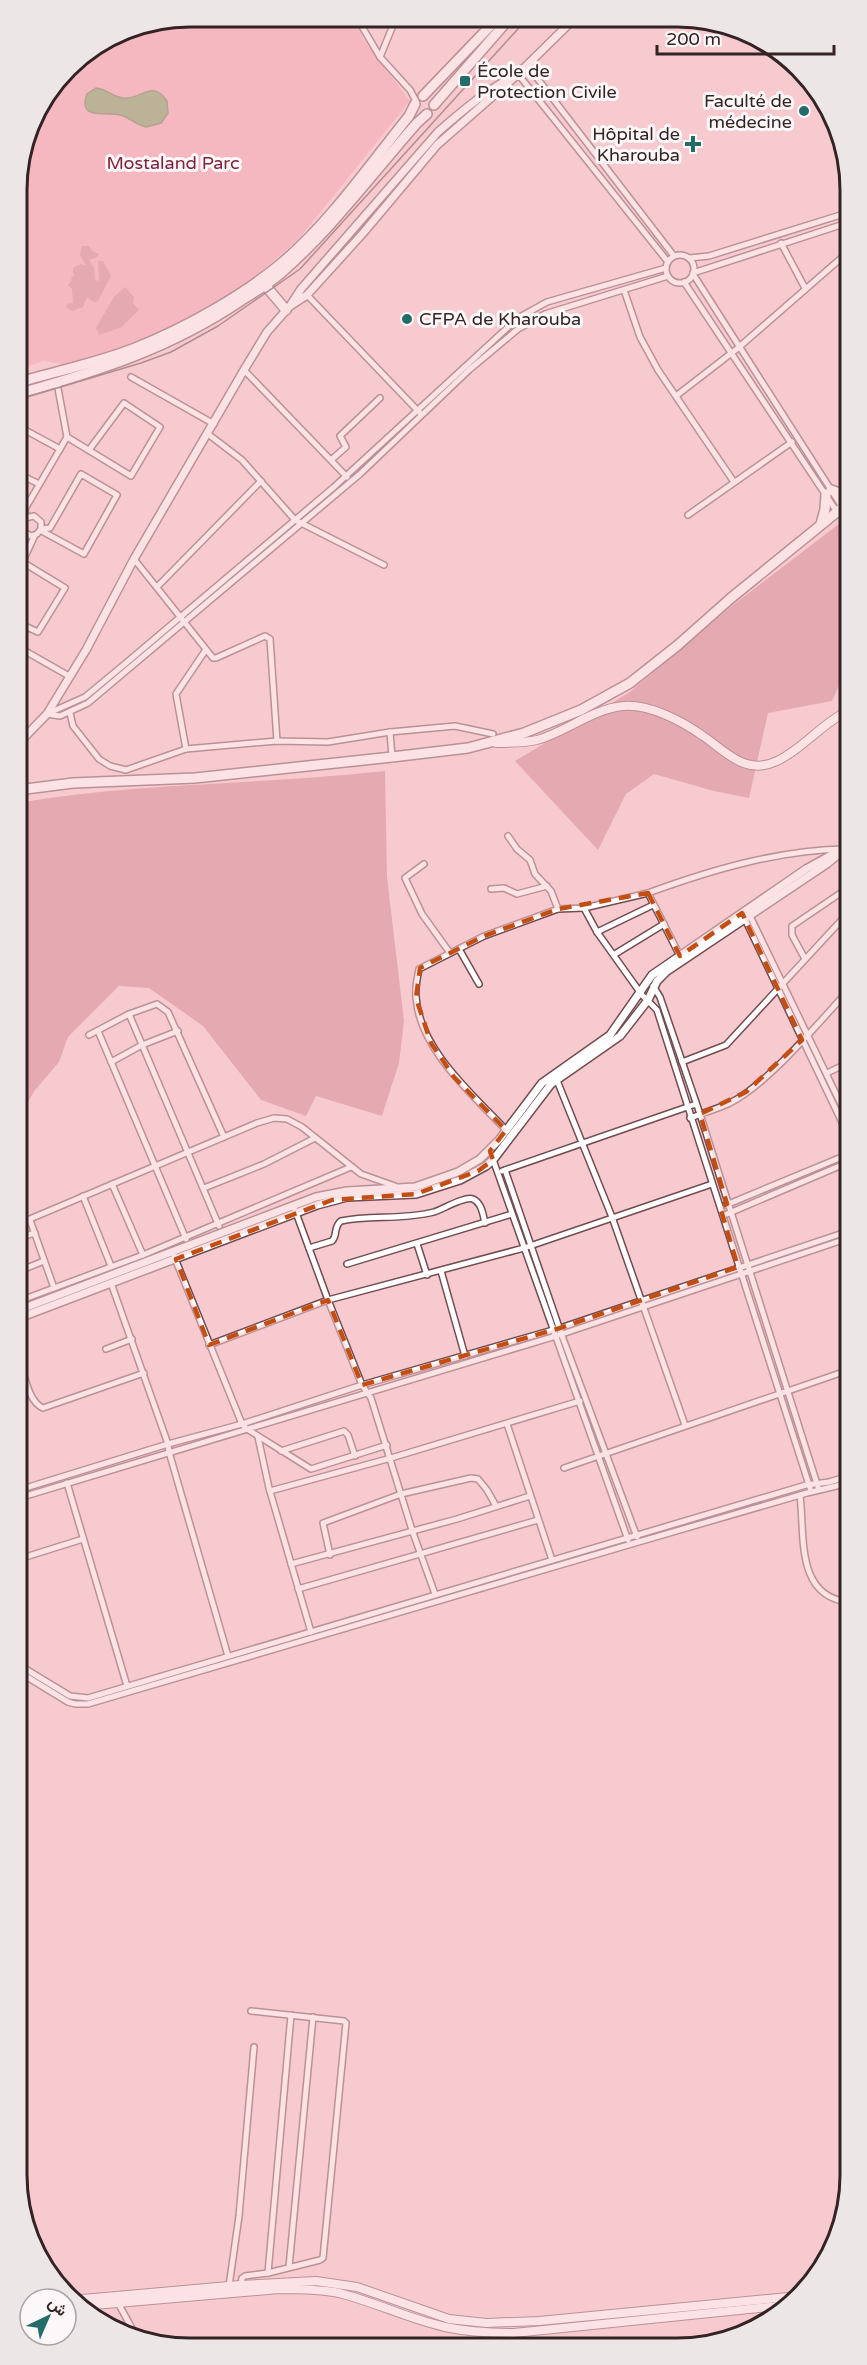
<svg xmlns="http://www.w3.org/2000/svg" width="867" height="2365" font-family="'Varela Round',Vazirmatn,sans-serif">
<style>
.green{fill:#f1a2ad}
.forest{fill:#ce808c}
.water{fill:#749453;stroke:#617245;stroke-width:1.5}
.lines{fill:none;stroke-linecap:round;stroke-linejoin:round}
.minor-casing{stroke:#714c51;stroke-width:8}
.tertiary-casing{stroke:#714c51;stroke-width:10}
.secondary-casing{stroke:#714c51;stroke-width:10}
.primary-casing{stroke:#714c51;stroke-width:12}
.trunk-casing{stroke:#714c51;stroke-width:12}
.minor{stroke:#fff;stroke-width:5}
.tertiary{stroke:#fff;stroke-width:7}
.secondary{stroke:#fff;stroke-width:8}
.primary{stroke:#fff;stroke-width:9}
.trunk{stroke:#fff;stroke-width:9}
.tram{stroke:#5b4447;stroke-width:1.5}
.marked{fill:none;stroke:#c44e11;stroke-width:4.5;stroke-dasharray:12 8;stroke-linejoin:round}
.poi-dot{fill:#226d69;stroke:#fcf7f8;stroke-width:2}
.labels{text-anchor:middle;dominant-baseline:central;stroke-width:6;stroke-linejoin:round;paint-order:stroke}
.poi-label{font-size:18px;fill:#342325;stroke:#fcf7f8;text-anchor:start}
.park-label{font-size:18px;fill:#7f223a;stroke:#fcf7f8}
.rim{fill:none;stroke:#342325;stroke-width:3}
</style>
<rect width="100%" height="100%" fill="#f7cad0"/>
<!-- green -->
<path class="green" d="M 190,17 L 354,18 L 364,40 L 410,101 L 298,240 L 259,273 L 219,300 L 170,329 L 133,345 L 68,365 L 44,361 L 17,370 L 17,178 L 35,113 L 75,60 L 124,30 Z"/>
<!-- forest -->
<g class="forest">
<path d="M 82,246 L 89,246 L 92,251 L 99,254 L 97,257 L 89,260 L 94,268 L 95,280 L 98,281 L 99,279 L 98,261 L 103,261 L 111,276 L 98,301 L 94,302 L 87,297 L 83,307 L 72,311 L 66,307 L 67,304 L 73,303 L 72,289 L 68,285 L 72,280 L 71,277 L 75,276 L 73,274 L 73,268 L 81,264 L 86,266 L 80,255 Z"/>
<path d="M 125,287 L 134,297 L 133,303 L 139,310 L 120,328 L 99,335 L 96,328 L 114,297 Z"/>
<path d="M 848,517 L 848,666 L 832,701 L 768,713 L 749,798 L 714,791 L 654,774 L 626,794 L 598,850 L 515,761 L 630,692 L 733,605 Z"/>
<path d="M 385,771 L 387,877 L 404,1021 L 399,1063 L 382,1116 L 316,1096 L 306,1116 L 261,1100 L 203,1026 L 149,988 L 119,986 L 68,1037 L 59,1062 L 35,1090 L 18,1118 L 18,803 C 139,782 263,785 385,771 Z"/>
</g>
<!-- water -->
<path class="water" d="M 96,88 C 107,89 113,97 123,98 C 141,101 151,78 167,101 L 168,113 L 161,123 L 146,127 C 136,125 129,117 120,115 C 106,112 77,120 87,94 Z"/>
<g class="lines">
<!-- minor casing -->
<g class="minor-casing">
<g id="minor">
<path d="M 357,18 L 380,57 L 410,90 L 416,101"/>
<path d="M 380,57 L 396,18"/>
<path d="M 527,65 L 674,256"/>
<path d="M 518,74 L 668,262"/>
<path d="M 781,243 L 805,288"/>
<circle cx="680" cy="269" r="14"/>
<path d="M 689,258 L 709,256 L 847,213"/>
<path d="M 693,273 L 847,223"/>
<path d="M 693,274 L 842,507"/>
<path d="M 684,282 L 837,512"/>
<path d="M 624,290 L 640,337 L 658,370 L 734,482"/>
<path d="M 307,295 L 420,413"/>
<path d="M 244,370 L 347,477"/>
<path d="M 131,377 L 214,424"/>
<path d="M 676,396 L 738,348 L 847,253"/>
<path d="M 208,434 L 242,460 L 295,520 L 384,565"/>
<path d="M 67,437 L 131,476 L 160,427 L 124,403 L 89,450"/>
<path d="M 17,442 L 25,430 L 60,449"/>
<path d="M 331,460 L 346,447 L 340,436 L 380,398"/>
<path d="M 17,473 L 39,484"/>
<path d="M 688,515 L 792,442"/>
<path d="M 26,517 L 25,509 L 67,437 L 57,383"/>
<path d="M 40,530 L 84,554 L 117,495 L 81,474 L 50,528 L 41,529 L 37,534 L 31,536 L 22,531 L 21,524 L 25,518 L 34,516 L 41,522 L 41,529"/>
<path d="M 134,559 L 213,658 L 216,658 L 265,636 L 270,639 L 277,741"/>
<path d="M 17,574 L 35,535"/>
<path d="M 157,587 L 261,481"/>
<path d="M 18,623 L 38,632 L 65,588 L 24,563"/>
<path d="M 18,647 L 69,676"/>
<path d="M 49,713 L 85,697 L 126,663 L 334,487 L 518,318 L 547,302 L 666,268"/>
<path d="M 70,713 L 73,726 L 99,759 L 110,766 L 126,770 L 186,749 L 277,741 L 328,742 L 390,732 L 455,726 L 493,734"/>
<path d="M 47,714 L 60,716 L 88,703 L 360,474 L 469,370 L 518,329 L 545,314 L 668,276"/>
<path d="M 390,732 L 392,757"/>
<path d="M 186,749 L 176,694 L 205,651"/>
<path d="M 508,836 L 517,849 L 530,860 L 535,874 L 551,891 L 558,909"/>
<path d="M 424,864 L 405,878 L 422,914 L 450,953"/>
<path d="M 491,889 L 504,888 L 517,894 L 547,886"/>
<path d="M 584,908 L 597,932 L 642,995 L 657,1010 L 810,1488"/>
<path d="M 749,914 L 849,1121"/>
<path d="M 744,917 L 849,1137"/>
<path d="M 597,932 L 653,905"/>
<path d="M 459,949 L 479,984"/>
<path d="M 615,954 L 664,924"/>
<path d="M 680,956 L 648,893 C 711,870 778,850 846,849"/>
<path d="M 805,959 L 792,935 L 792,926 L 848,888"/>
<path d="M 653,986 L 660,997 L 700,1114 L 818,1487"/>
<path d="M 129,1014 L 219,1226"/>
<path d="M 98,1031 L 186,1239"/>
<path d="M 89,1035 L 129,1014 L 157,1004 L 168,1012 L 224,1137"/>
<path d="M 111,1062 L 142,1045 L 178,1031"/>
<path d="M 682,1062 L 726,1045 L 848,913"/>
<path d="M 827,1073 L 848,1063"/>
<path d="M 556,1078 L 612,1217 L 685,1425"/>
<path d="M 690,1118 C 703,1113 717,1109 730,1103 C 768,1084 818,1023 848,991"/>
<path d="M 506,1130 C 473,1095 419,1049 416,997 C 415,988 417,978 419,969 L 484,936 L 558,909 L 584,908 L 648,893"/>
<path d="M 490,1151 L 628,1540"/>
<path d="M 505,1170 L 561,1333 L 637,1537"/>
<path d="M 502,1171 L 696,1104"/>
<path d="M 112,1184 L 143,1255"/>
<path d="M 204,1188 L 264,1164 L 315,1138"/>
<path d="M 83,1196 L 111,1266"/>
<path d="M 726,1205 L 849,1154"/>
<path d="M 295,1210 L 328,1300 L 362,1385 L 371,1398 L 412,1530 L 435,1594"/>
<path d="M 727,1214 L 849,1162"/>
<path d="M 30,1220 L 54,1288"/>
<path d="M 18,1224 L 257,1123 L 274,1118 L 287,1119 L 302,1127 L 361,1174 L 395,1186"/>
<path d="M 18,1238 L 35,1233"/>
<path d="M 417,1244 L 427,1275"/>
<path d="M 309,1248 L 332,1241 C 338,1235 333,1227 341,1221 C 371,1215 403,1220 434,1212 C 443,1209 465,1196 473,1199 C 482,1203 483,1215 485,1223"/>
<path d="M 174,1256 L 242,1424 L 247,1429 L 311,1469 L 387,1445"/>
<path d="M 347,1264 L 512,1214"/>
<path d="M 19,1271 L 44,1261"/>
<path d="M 441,1271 L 465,1356"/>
<path d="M 111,1283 L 168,1444 L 169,1452 L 228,1656"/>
<path d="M 19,1301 L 143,1255 L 351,1167"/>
<path d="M 209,1345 L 328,1300 L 524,1248 L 712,1184"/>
<path d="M 106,1349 L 132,1339"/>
<path d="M 19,1358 C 24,1372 28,1402 43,1408 L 144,1373"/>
<path d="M 507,1424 L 552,1560"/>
<path d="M 258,1437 L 269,1488 L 311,1632"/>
<path d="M 281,1451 L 344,1431 L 348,1435 L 355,1456"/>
<path d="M 564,1468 L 849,1370"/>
<path d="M 67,1483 L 127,1686"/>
<path d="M 19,1490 L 168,1444 L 242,1424 L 362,1385 L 560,1328 L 849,1231"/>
<path d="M 270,1491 L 391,1458 L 580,1401"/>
<path d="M 800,1495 C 805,1535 795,1597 849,1602"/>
<path d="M 19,1498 L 556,1336 L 849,1238"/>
<path d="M 330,1555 L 323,1523 L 401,1494 L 471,1478 L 478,1479 L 487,1490 L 496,1506"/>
<path d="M 19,1559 L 83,1539"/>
<path d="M 291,1564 L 457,1519 L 530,1496"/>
<path d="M 298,1589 L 538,1520"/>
<path d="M 19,1665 L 70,1696 L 88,1698 L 806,1485 L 829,1482 L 849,1476"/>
<path d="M 19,1672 L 68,1702 L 75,1704 L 88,1704 L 635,1543 L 807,1493 L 849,1483"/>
<path d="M 289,2267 L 313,2017"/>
<path d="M 268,2273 L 291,2015"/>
<path d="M 229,2286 L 239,2216 L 254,2047"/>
<path d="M 240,2288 L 242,2278 L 245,2276 L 268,2273 L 320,2260 L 323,2258 L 346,2023 L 344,2021 L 251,2011"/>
<path d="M 117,2301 L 135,2334"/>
</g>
</g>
<!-- tertiary casing -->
<g class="tertiary-casing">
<g id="tertiary">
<path d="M 518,74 L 437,145 L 364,232 L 307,295 L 290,306 L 301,289 L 438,132 C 462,111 489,88 518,74 Z"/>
<path d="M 518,74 L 574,19"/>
<path d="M 18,744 L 47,714 L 86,650 L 134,559 L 244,370 L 267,332 L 289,307"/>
<path d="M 19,1310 L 316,1197 L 347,1191 L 415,1187 L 458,1172 L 480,1159 L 499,1140 L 542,1083 L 610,1035 L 652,975 L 806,869 L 835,853"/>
<path d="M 19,1318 L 317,1205 L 347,1197 L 416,1194 L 460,1180 L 486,1166 L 493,1160 L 551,1084 L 620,1036 L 648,1000 L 657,981 L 667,971 L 828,863 L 845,849"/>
</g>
</g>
<!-- secondary casing -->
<g class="secondary-casing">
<g id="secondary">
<path d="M 496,743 C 510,743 524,743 537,740 C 566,732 592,709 623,706 C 650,704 682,721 703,736 C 727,752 745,776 777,761 C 803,749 822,723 848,711"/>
<path d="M 71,2300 L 240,2285 L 316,2281 L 357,2287 L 449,2319 L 486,2323 L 539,2321 L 799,2296"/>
<path d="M 83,2306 L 279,2289 C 299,2289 320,2289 339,2293 C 375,2302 409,2319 445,2327 C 468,2332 490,2333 514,2333 L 788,2305"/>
</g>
</g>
<!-- primary casing -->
<g class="primary-casing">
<g id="primary">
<path d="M 831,490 L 848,496"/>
<path d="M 821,524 L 825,509 L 826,494"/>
<path d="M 18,790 L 73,783 L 195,778 L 392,757 L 468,748 L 524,733 L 581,710 L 630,683 L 678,645 L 731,598 L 848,503"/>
</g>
</g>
<!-- trunk casing -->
<g class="trunk-casing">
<g id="trunk">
<path d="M 423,96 L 497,19"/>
<path d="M 434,105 L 509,19"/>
<path d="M 265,285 L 286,310"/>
<path d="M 17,383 C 56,371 98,363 135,348 C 185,328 243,296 284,261 C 330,222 371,163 409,116 L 415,104"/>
<path d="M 17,394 C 99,371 171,348 242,300 C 255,292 268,284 280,274 C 331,230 372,174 417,123 L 427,114"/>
</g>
</g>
<!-- minor -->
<use href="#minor" class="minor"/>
<!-- tertiary -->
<use href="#tertiary" class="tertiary"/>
<!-- secondary -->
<use href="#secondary" class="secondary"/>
<!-- primary -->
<use href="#primary" class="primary"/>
<!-- trunk -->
<use href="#trunk" class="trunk"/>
<!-- tram -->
<path class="tram" d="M 17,400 L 141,363 L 171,352 L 218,326 L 300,269 L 527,19"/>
</g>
<!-- marked area -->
<path d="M0 0H867V2365H0ZM 648,893 L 680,956 L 742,913 L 802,1040 L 746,1092 L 700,1114 L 727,1204 L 720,1207 L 738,1267 L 560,1328 L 362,1385 L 328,1300 L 209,1345 L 176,1259 L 332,1200 L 416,1194 L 478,1171 L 493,1160 L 490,1151 L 506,1130 L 454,1077 L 431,1043 L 416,998 L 420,968 L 484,936 L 558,909 Z" fill="#f7cad0" fill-opacity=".55" fill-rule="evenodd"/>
<path class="marked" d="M 648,893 L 680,956 L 742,913 L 802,1040 L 746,1092 L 700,1114 L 727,1204 L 720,1207 L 738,1267 L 560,1328 L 362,1385 L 328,1300 L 209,1345 L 176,1259 L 332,1200 L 416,1194 L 478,1171 L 493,1160 L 490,1151 L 506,1130 L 454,1077 L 431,1043 L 416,998 L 420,968 L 484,936 L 558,909 Z"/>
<!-- markers -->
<g class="poi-dot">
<rect x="459" y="75" width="12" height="12" rx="3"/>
<circle cx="804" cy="111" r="6"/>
<path d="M690 135h6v6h6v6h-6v6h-6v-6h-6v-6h6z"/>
<circle cx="407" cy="319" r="6"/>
</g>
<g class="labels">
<!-- poi labels -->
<g class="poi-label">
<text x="477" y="71">École de<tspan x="477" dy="21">Protection Civile</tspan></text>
<text x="792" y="101" text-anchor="end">Faculté de<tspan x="792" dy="21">médecine</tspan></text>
<text x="680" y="134" text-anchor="end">Hôpital de<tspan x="680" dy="21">Kharouba</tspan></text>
<text x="419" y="319">CFPA de Kharouba</text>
</g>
<!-- park labels -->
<g class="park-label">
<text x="173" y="163">Mostaland Parc</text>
</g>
</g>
<!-- crop -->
<path d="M0 0H867V2365H0ZM190 27H677A163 163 0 0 1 840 190V2175A163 163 0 0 1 677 2338H190A163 163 0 0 1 27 2175V190A163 163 0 0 1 190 27Z" fill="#ece6e7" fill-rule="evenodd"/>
<path class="rim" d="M190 27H677A163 163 0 0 1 840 190V2175A163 163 0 0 1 677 2338H190A163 163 0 0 1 27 2175V190A163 163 0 0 1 190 27Z"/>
<!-- north arrow -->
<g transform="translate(48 2317) rotate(44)"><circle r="28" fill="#fcf7f8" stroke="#aca2a4" stroke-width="1.5"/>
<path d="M0-4.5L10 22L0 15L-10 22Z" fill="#226d69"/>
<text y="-9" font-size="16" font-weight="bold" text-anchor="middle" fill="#342325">ش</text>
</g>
<!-- scale -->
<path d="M657 45v9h177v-9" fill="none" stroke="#342325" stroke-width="3"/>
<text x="666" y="45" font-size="18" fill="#342325" stroke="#fcf7f8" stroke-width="4.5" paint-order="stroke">200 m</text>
</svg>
